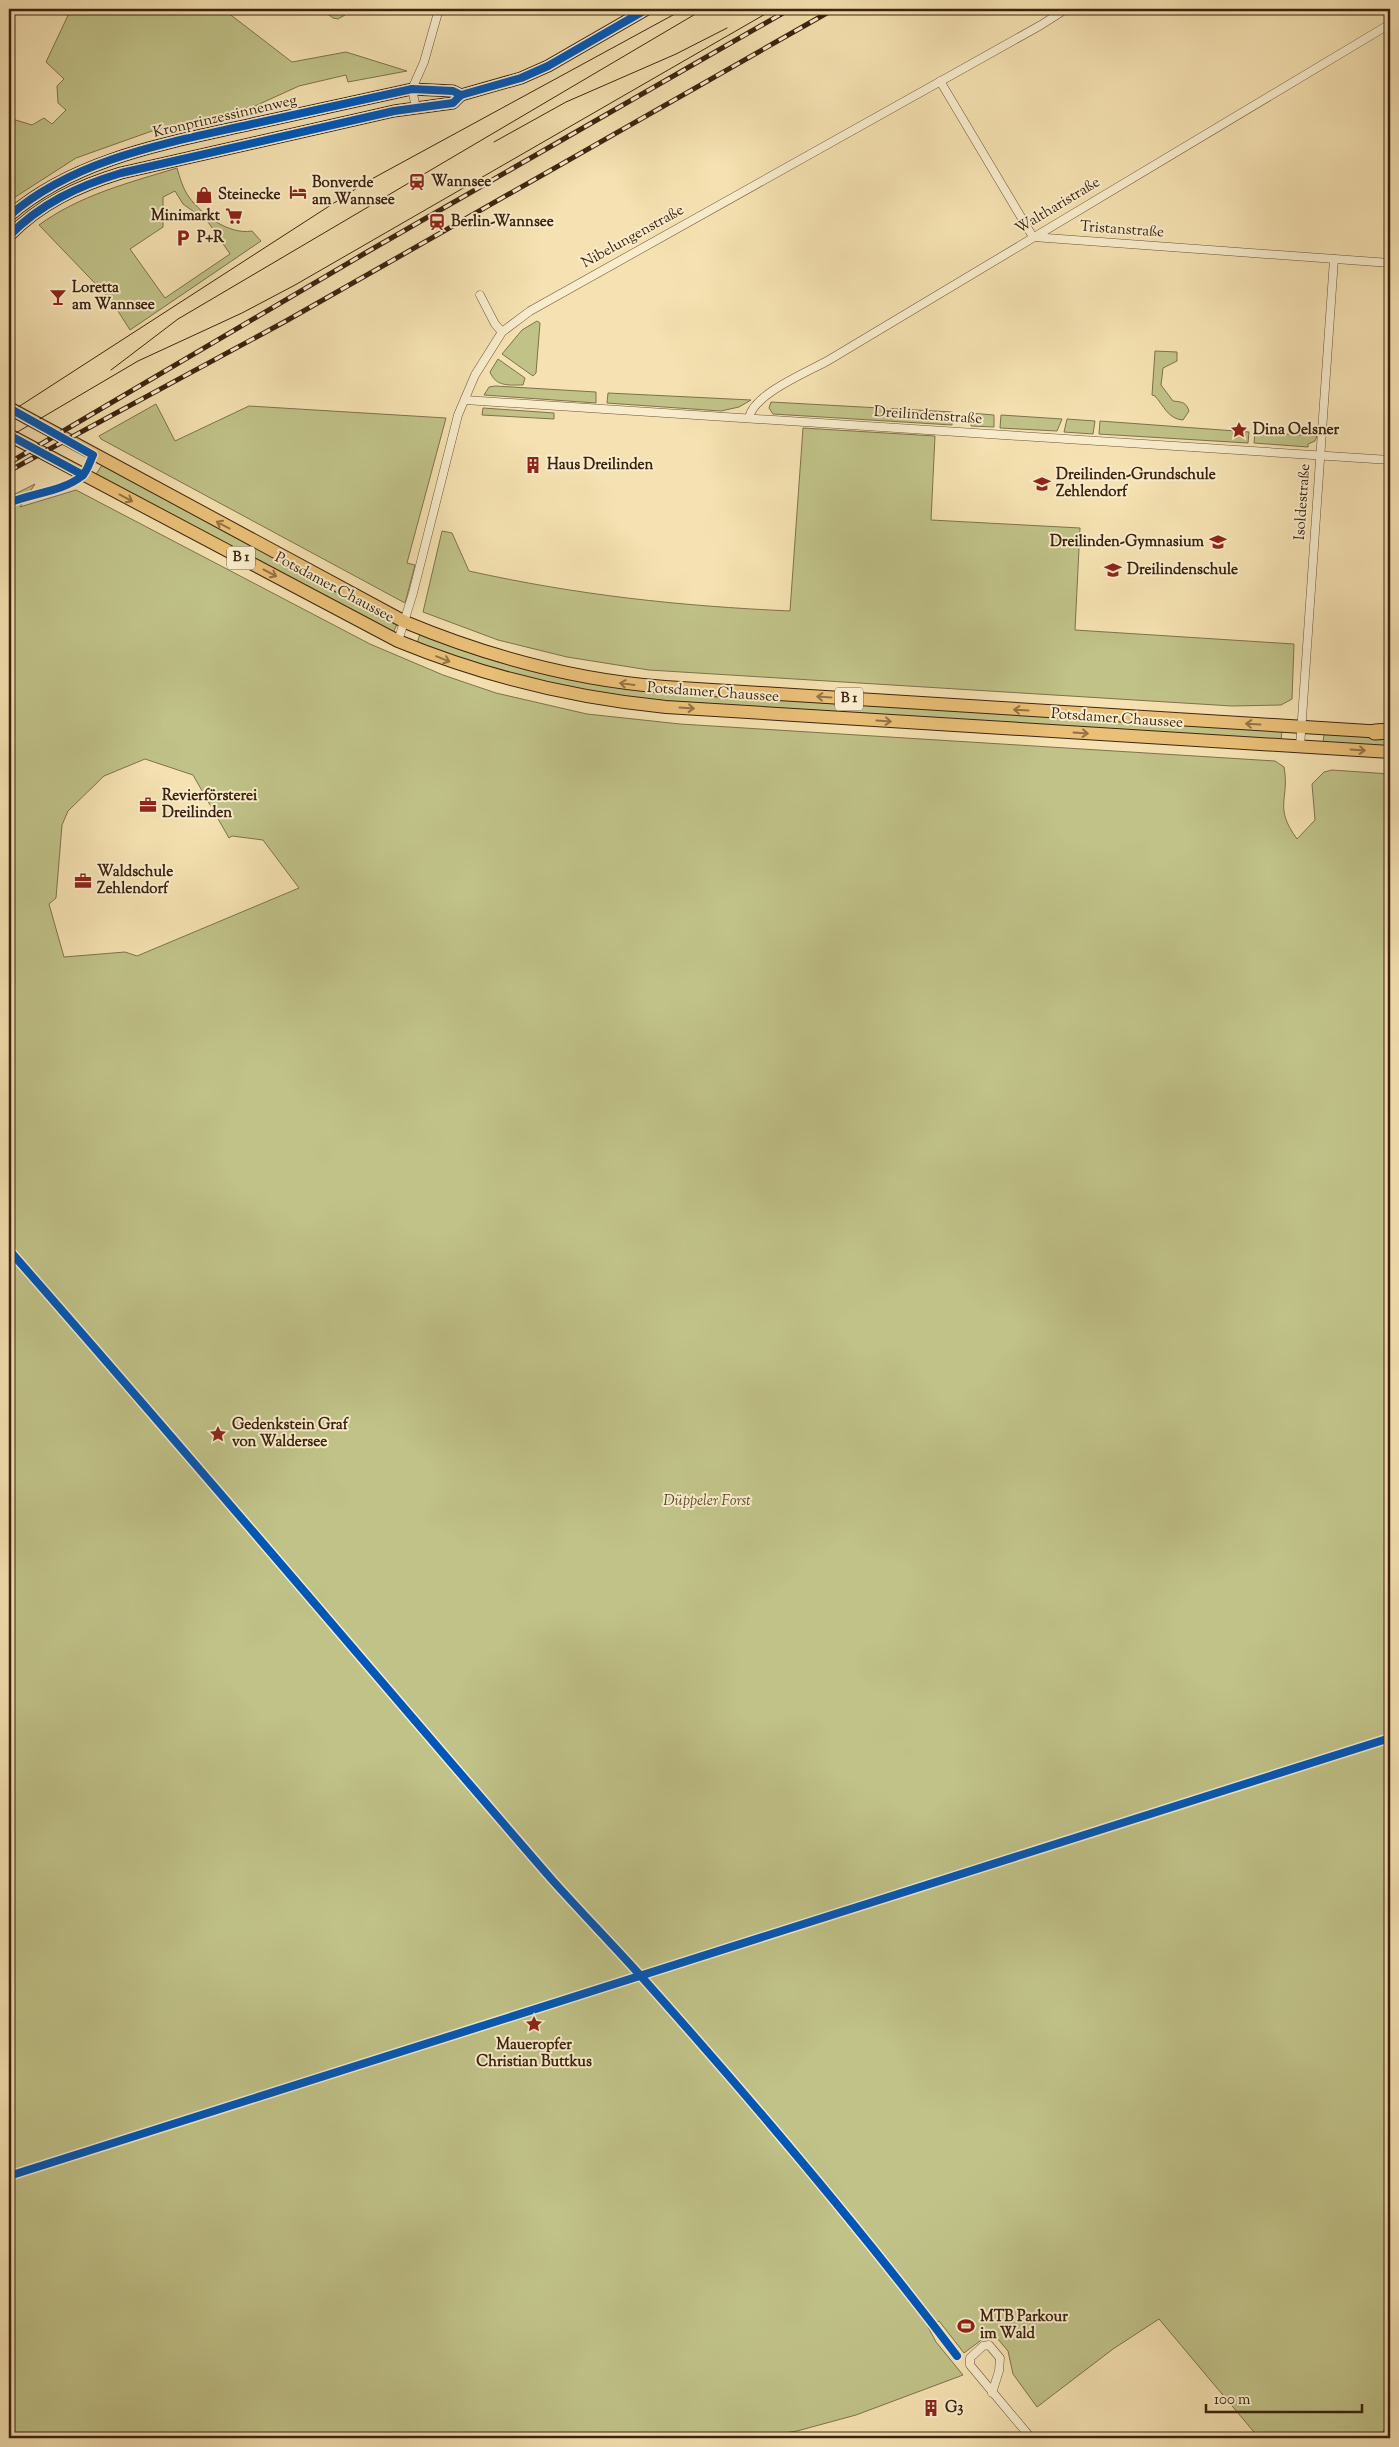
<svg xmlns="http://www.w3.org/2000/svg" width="1399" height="2447" font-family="'Sorts Mill Goudy',serif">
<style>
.green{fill:#c0c288;stroke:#7e724c;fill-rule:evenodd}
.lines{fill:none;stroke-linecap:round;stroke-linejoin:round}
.street-casing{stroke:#6a5238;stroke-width:9}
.secondary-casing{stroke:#3c230f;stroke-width:13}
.primary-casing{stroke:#3c230f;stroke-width:14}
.highway-casing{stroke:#3c230f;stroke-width:17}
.street{stroke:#f8eccc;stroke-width:8}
.secondary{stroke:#f8eccc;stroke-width:11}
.primary{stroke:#eac078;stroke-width:12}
.highway{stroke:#eac078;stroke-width:15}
.tram{stroke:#3c230f;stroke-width:1}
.rail-casing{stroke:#3c230f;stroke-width:5}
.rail{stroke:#f8eccc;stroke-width:3;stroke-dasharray:9;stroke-linecap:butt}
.cycleway-casing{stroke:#f8eccc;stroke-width:11}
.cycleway{stroke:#0057b8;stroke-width:8}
.oneway{stroke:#937244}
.labels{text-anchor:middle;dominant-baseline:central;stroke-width:4;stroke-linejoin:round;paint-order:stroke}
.shield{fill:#f8eccc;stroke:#745f48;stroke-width:1}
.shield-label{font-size:14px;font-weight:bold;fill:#3c230f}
.street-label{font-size:15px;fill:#3c230f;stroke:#f8eccc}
.poi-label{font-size:15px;font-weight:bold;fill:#3c230f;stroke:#f8eccc;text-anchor:start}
.park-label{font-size:15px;font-style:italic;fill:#5d4b2d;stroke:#f8eccc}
</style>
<rect width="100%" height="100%" fill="#f5e1b1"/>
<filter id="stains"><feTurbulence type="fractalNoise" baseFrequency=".004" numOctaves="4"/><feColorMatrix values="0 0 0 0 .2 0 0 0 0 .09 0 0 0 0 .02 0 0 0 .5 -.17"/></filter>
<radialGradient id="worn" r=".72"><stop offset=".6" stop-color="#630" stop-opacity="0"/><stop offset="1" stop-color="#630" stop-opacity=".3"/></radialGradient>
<!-- green -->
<g class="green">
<path d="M 71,9 L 223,9 L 292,62 L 346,52 L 407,71 L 348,82 L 346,75 L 299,86 L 255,106 L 152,131 L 76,158 L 9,201 L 9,118 L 32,125 L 44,118 L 52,124 L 66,110 L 58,103 L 57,86 L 64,79 L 46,62 Z"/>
<path d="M 321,9 L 350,9 L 345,15 L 338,19 L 333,18 Z"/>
<path d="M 177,168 C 180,178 183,189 189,197 C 202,215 229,235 252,231 L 261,241 L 130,330 L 111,300 L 39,225 C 80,195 128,183 177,168 ZM 175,191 L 183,204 L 208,222 L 230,254 L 165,298 L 130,249 L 163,227 L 163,197 Z"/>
<path d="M 537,321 L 540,323 L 536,373 L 533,376 L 502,354 L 522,330 Z"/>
<path d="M 1155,351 L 1177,352 L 1177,361 L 1163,368 L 1161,385 L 1173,401 C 1182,402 1186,402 1189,411 L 1183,420 C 1168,419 1164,406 1155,396 L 1152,395 Z"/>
<path d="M 498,359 L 525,378 L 523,385 C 509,385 496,387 490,372 Z"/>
<path d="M 495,386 L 596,392 L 596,403 L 484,395 L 489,387 Z"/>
<path d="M 608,393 L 751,400 L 739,407 L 721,411 L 607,403 Z"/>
<path d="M 771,402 L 953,412 L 952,425 L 773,414 L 769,408 Z"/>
<path d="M 156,404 L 175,441 L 249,406 L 446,418 L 407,563 L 415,565 L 405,603 L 101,439 L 99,436 Z"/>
<path d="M 483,408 L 554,413 L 554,419 L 482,415 Z"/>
<path d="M 970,413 L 994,415 L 994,427 L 971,426 Z"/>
<path d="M 1001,415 L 1062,419 L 1057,431 L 1000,428 Z"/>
<path d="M 1067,419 L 1095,421 L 1093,434 L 1064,432 Z"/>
<path d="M 1100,421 L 1249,432 L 1248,443 L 1099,434 Z"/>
<path d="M 803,428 L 935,436 L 931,520 L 1080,528 L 1075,630 L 1294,644 L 1292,699 L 1281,705 L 1232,706 L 649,670 L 567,657 L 498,640 L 423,612 L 442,531 L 452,533 L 469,571 C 577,595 679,606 790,611 Z"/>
<path d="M 1255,432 L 1317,436 L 1315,441 L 1308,444 L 1308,447 L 1254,443 Z"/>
<path d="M 102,465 L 397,624 L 393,633 L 95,476 Z"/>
<path d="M 35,484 L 20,507 L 76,490 L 370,644 L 443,675 L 496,693 L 587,714 L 680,724 L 1275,761 L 1284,767 C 1290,800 1273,806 1297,839 L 1315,820 L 1312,784 L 1324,772 L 1332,770 L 1390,774 L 1390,2423 L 1377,2438 L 1259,2438 L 1159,2319 L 1113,2349 L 1037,2407 L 1013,2374 L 1008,2351 L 992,2332 L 964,2353 L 939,2321 L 928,2327 L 936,2342 L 963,2375 L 856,2415 L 797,2431 L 752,2438 L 9,2438 L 9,497 ZM 145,759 L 193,775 L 229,838 L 232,836 L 263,840 L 299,888 L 137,956 L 125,952 L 64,957 L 49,904 L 56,898 L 62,825 L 68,811 L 104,776 Z"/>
<path d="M 420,634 L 498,662 L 600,685 L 1282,731 L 1281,740 L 621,698 L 506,675 L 417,643 Z"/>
<path d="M 1324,734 L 1390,738 L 1390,748 L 1323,743 Z"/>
</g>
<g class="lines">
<!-- street casing -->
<g class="street-casing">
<g id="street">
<path d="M 940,81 L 1033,237 L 1390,263"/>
<path d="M 416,108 L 412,89 L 424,62 L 439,9"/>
<path d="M 480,295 L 495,324 L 502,332"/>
<path d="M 465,400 L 1390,460"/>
<path d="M 749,418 C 753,394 808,372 829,360 L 1390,24"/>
<path d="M 9,503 C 32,493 62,492 82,476 C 87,472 90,461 93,455"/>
<path d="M 398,641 L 413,593 L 458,415 L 475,375 L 502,332 L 530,311 L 1041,25 L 1066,9"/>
<path d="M 1300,747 L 1334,259"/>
<path d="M 992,2393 L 999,2371 L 1000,2358 L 989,2345 L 983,2346 L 970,2358 L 970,2365 L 1031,2438"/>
<path d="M 1388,2438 L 1390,2436"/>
</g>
</g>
<!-- secondary casing -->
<g class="secondary-casing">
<g id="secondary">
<path d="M 9,216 C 76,158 168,143 252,124 C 305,112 359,101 412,89 L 453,91 L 461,95"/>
<path d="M 9,236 C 40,204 78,186 121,173 L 394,111 L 453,103 L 461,95 L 521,78 L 548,66 L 647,9"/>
</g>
</g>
<!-- primary casing -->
<g class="primary-casing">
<g id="primary">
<path d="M 9,408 L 405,622 C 489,657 574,680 665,687 L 1384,732"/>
<path d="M 9,435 L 398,641 C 486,677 571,698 666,707 L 1390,752"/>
</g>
</g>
<!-- highway casing -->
<g class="highway-casing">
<path id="highway" d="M 1375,732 L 1390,731"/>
</g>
<!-- street -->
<use href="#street" class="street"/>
<!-- secondary -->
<use href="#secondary" class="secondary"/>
<!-- primary -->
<use href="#primary" class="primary"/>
<!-- highway -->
<use href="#highway" class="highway"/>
<!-- tram -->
<g class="tram">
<path d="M 494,142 L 566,102 L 676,54 L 727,28"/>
<path d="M 111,370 L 178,319 L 704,9"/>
<path d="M 9,413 L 368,181 L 684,9"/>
<path d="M 9,437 L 138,361 L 242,313 L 295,285 L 774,9"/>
</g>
<!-- rail casing -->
<g class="rail-casing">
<g id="rail">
<path d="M 9,463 L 367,252 L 790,9"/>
<path d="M 9,471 L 286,321 L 834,9"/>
</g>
</g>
<!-- rail -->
<use href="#rail" class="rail"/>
<!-- cycleway casing -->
<g class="cycleway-casing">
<g id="cycleway">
<path d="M 9,216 C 76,158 168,143 252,124 C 305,112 359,101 412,89 L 453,91 L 461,95"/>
<path d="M 9,236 C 40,204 78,186 121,173 L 394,111 L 453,103 L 461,95 L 521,78 L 548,66 L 647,9"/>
<path d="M 9,408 L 93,455 C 90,461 87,472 82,476 C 62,492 32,493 9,503"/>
<path d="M 9,435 L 83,475"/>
<path d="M 9,1250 C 193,1459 372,1672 554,1882 C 582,1913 611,1943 639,1974 C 749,2097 857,2224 957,2356"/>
<path d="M 9,2176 L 1390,1738"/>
</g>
</g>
<!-- cycleway -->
<use href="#cycleway" class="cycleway"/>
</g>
<!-- one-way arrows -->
<defs><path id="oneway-shaft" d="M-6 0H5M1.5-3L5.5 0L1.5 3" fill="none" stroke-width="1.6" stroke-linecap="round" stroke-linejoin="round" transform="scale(1.25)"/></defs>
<g class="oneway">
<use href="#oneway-shaft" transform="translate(126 498) rotate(28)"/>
<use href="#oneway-shaft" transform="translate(223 525) rotate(-152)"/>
<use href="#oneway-shaft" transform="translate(270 573) rotate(28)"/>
<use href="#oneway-shaft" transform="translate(443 659) rotate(22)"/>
<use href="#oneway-shaft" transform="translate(627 684) rotate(-172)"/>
<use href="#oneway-shaft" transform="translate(824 697) rotate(-176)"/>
<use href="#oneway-shaft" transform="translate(687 708) rotate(4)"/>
<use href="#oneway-shaft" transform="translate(1021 710) rotate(-177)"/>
<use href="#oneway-shaft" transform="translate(884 721) rotate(4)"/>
<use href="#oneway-shaft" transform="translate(1253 724) rotate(-177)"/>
<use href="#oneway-shaft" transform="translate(1081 733) rotate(4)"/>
<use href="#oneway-shaft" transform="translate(1358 750) rotate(4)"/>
</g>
<!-- icons -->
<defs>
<g id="station-bare" transform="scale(1.35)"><path d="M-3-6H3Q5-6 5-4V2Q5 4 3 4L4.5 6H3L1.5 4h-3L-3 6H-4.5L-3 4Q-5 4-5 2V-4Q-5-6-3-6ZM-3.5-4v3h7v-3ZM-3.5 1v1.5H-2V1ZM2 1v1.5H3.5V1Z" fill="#8f2418" stroke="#f8eccc" stroke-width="2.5" paint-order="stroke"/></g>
<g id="hotel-bare" transform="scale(1.35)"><path d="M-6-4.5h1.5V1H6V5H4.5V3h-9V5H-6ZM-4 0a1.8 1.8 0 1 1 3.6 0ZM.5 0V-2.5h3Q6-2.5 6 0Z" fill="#8f2418" stroke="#f8eccc" stroke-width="2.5" paint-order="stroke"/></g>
<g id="shop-bare" transform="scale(1.35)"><path d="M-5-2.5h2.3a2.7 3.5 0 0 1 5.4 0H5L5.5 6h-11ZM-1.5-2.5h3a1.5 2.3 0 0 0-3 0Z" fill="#8f2418" stroke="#f8eccc" stroke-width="2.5" paint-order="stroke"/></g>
<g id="supermarket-bare" transform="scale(1.35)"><path d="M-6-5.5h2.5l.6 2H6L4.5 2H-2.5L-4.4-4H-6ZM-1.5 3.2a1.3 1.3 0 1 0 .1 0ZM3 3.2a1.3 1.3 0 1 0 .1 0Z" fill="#8f2418" stroke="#f8eccc" stroke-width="2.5" paint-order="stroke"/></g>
<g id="parking-bare" transform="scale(1.35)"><path d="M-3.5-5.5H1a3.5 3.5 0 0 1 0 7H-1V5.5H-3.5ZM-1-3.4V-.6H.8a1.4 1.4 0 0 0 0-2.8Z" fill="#8f2418" stroke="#f8eccc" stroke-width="2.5" paint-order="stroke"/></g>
<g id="bar-bare" transform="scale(1.35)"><path d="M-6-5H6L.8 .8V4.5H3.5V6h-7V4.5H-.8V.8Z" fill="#8f2418" stroke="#f8eccc" stroke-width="2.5" paint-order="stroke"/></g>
<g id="sight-bare" transform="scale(1.35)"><path d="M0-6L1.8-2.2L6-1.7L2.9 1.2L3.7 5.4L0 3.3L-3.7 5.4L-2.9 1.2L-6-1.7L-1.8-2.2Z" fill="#8f2418" stroke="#f8eccc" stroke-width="2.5" paint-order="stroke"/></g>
<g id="building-bare" transform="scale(1.35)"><path d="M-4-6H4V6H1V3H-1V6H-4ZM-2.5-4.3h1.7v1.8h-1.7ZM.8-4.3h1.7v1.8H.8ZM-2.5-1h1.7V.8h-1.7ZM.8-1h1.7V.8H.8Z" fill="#8f2418" stroke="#f8eccc" stroke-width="2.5" paint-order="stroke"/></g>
<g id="school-bare" transform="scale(1.35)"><path d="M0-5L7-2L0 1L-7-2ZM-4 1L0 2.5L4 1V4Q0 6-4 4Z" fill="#8f2418" stroke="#f8eccc" stroke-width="2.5" paint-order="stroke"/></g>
<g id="office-bare" transform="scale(1.35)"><path d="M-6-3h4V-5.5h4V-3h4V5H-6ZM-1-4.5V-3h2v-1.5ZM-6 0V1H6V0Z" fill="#8f2418" stroke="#f8eccc" stroke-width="2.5" paint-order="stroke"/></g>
<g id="stadium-bare" transform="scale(1.35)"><path d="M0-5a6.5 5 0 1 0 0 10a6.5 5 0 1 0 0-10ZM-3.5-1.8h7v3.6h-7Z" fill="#8f2418" stroke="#f8eccc" stroke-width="2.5" paint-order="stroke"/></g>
</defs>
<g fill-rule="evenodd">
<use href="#station-bare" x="417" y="182"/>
<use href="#hotel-bare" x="298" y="192"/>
<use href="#shop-bare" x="204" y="195"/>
<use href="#supermarket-bare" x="234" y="216"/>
<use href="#station-bare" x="437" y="222"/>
<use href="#parking-bare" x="183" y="238"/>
<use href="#bar-bare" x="58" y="297"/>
<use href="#sight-bare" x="1239" y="430"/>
<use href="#building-bare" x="533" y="465"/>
<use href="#school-bare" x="1042" y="484"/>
<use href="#school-bare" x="1218" y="542"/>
<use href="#school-bare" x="1113" y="570"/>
<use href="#office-bare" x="148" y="805"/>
<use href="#office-bare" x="83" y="881"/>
<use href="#sight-bare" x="218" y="1434"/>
<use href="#sight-bare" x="534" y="2024"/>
<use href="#stadium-bare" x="966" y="2326"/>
<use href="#building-bare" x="931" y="2408"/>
</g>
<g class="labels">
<!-- shield labels -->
<g class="shield">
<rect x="227" y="546.5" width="28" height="23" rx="4"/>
<rect x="835" y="687.5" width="28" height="23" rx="4"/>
</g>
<g class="shield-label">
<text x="241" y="558">B 1</text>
<text x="849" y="699">B 1</text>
</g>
<!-- street labels -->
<g class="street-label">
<text transform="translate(225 117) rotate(-13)">Kronprinzessinnenweg</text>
<text transform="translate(1058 206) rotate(-31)">Waltharistraße</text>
<text transform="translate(1122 230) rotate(4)">Tristanstraße</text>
<text transform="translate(633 237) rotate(-29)">Nibelungenstraße</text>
<text transform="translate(928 416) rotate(4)">Dreilindenstraße</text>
<text transform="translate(1303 502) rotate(-86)">Isoldestraße</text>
<text transform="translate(334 588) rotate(28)">Potsdamer Chaussee</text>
<text transform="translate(713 693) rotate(4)">Potsdamer Chaussee</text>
<text transform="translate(1117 719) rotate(4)">Potsdamer Chaussee</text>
</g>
<!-- poi labels -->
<g class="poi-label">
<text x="431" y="182">Wannsee</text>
<text x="312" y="183">Bonverde<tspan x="312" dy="17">am Wannsee</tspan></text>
<text x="218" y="195">Steinecke</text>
<text x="220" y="216" text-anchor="end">Minimarkt</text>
<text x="451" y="222">Berlin-Wannsee</text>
<text x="197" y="238">P+R</text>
<text x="72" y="288">Loretta<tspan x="72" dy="17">am Wannsee</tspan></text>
<text x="1253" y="430">Dina Oelsner</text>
<text x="547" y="465">Haus Dreilinden</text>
<text x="1056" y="475">Dreilinden-Grundschule<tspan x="1056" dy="17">Zehlendorf</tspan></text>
<text x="1204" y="542" text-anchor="end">Dreilinden-Gymnasium</text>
<text x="1127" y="570">Dreilindenschule</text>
<text x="162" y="796">Revierförsterei<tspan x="162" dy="17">Dreilinden</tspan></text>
<text x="97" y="872">Waldschule<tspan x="97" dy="17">Zehlendorf</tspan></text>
<text x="232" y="1425">Gedenkstein Graf<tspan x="232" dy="17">von Waldersee</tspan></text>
<text x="534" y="2045" text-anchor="middle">Maueropfer<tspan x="534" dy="17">Christian Buttkus</tspan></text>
<text x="980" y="2317">MTB Parkour<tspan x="980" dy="17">im Wald</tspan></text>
<text x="945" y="2408">G3</text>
</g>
<!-- park labels -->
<g class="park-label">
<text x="707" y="1501">Düppeler Forst</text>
</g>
</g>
<!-- margin -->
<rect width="1399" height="2447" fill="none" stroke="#f5e1b1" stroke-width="30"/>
<rect x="10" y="10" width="1379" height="2427" fill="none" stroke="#3c230f" stroke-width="2.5"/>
<rect x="15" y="15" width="1369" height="2417" fill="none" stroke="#3c230f"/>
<!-- scale -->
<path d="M1206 2404v8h156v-8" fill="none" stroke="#3c230f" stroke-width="2.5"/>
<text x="1214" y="2404" font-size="15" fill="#3c230f" stroke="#f8eccc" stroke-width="4" paint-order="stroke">100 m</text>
<rect width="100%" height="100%" filter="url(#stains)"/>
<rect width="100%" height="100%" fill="url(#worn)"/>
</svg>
